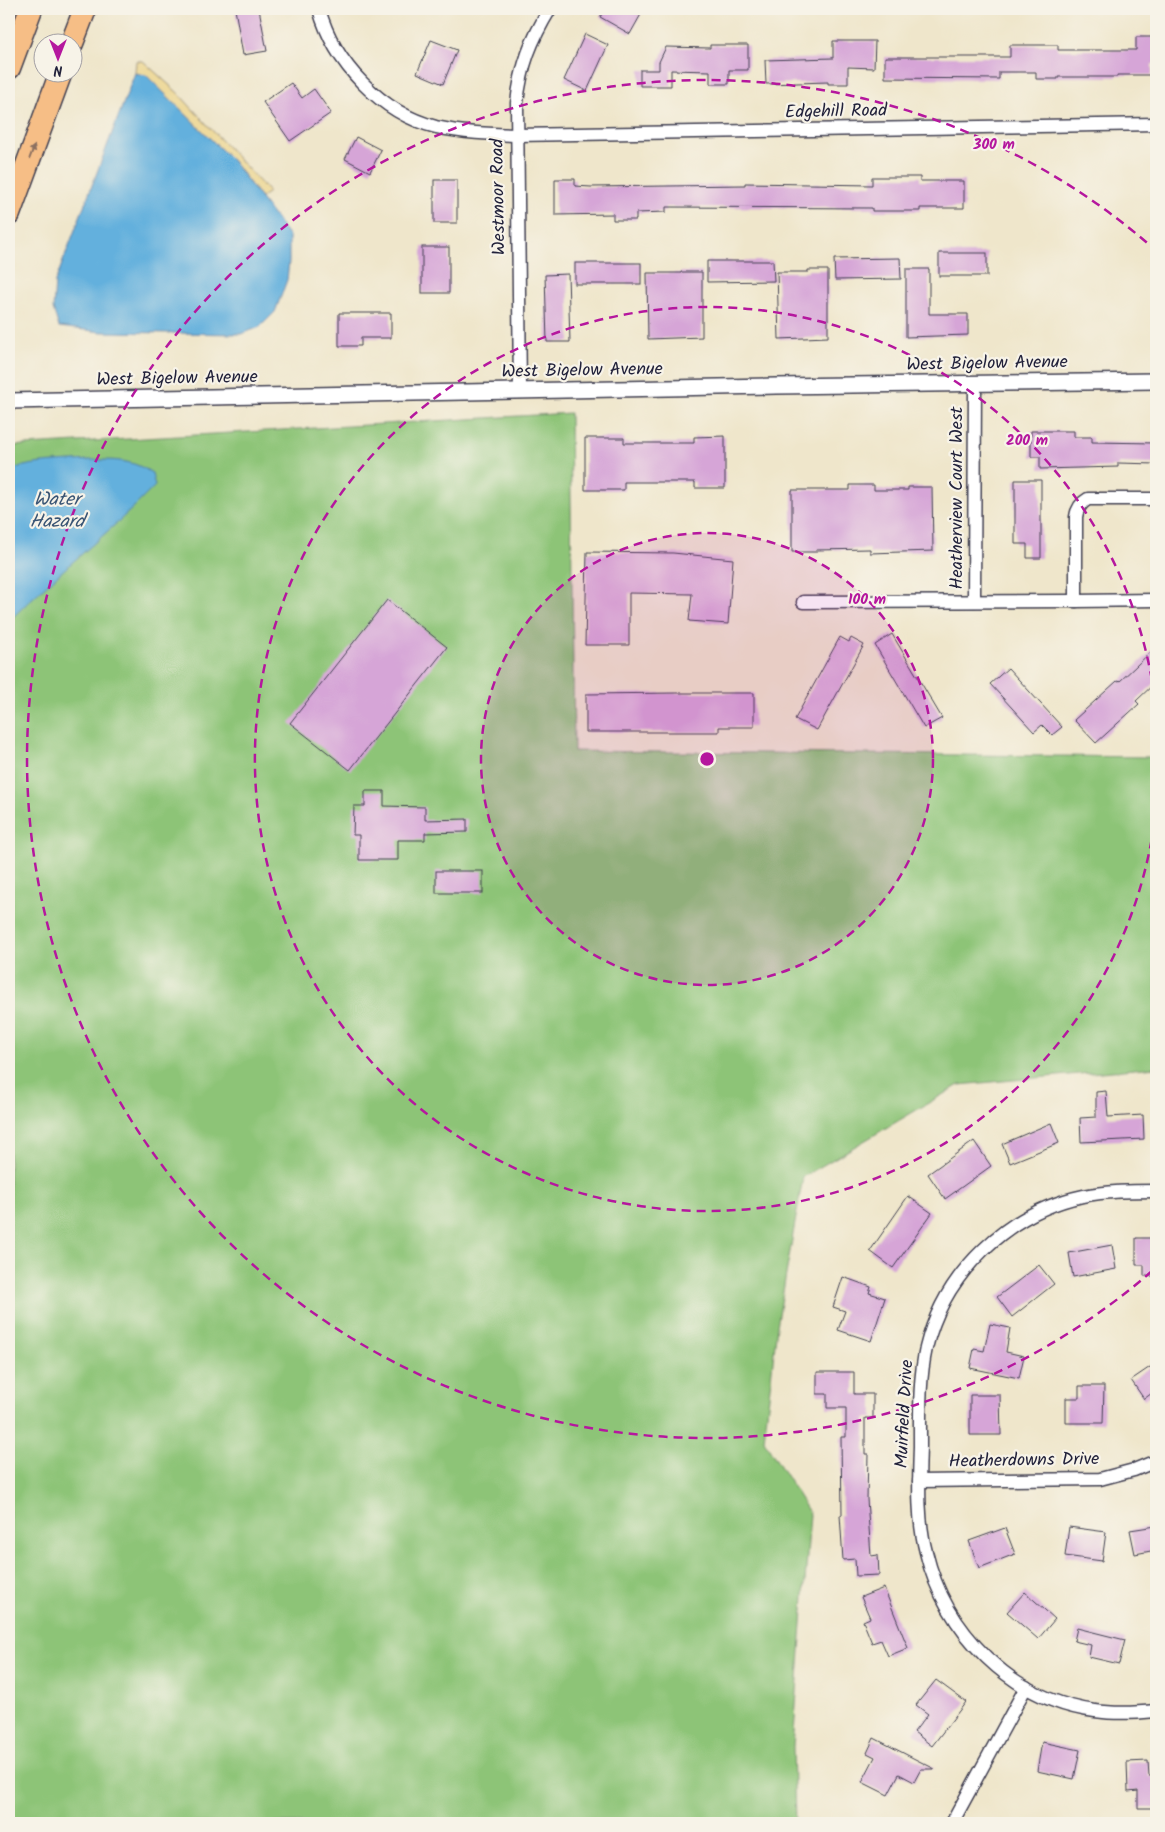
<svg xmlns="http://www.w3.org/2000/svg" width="1165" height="1832" font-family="Kalam,sans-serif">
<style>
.green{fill:#8dc477;stroke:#587359}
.sand{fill:#eeda9e;stroke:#887e6c}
.water{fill:#64b0dd;stroke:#43698c}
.building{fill:#d6a5d7}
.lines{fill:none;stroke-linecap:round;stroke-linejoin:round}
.minor-casing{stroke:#413f51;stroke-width:15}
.tertiary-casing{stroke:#413f51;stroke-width:18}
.motorway-casing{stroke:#413f51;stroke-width:25}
.minor{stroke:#fff;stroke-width:12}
.tertiary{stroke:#fff;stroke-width:15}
.motorway{stroke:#f6be86;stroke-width:22}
.oneway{fill:#8c7060}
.ring{fill:none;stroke:#b5179e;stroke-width:2.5;stroke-dasharray:9 6}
.labels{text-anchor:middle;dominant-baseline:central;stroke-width:4.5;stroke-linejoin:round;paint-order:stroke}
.street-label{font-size:18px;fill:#22223b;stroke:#f7f3e8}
.water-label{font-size:19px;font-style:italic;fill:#395474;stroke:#f7f3e8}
.centre{fill:#b5179e;stroke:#f7f3e8;stroke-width:2.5}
.ring-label{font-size:15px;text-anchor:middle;font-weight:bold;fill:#b5179e;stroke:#f7f3e8;stroke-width:4.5;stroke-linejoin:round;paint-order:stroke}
</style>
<rect width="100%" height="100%" fill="#f7f3e8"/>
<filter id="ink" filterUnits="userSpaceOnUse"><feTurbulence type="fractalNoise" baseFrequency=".02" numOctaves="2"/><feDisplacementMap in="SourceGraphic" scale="10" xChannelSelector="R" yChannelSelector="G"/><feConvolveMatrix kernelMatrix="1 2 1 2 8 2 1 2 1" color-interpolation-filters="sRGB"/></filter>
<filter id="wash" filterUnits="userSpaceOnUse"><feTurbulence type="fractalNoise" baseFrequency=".0096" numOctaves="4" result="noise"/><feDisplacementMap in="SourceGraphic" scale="20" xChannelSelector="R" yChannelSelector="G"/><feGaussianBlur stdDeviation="1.12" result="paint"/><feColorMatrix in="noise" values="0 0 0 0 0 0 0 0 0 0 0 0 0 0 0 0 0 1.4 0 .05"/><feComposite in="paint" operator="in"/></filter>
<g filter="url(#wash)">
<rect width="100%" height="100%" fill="#efe6cb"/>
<!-- green -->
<path class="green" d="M 570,413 L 574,751 L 1156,757 L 1156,1067 L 959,1085 L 803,1177 L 777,1326 L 764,1440 L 810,1514 L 793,1747 L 795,1823 L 9,1823 L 9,446 Z"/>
<!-- sand -->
<path class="sand" d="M 136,61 L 143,61 L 178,93 L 269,192 L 261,198 L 232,160 L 135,73 Z"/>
<!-- water -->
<g class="water">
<path d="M 135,73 L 146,75 L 232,160 L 289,236 L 289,261 L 287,280 L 275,312 L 260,327 L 241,334 L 102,332 L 59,327 L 53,309 L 55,282 Z"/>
<path d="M 90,460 C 115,460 131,459 152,473 L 155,486 C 109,534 55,574 9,621 L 9,470 C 35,461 63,462 90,460 Z"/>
</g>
<g id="blocks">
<!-- building -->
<g class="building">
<path d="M 235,9 L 259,9 L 267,51 L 243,55 Z"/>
<path d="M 605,9 L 644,9 L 630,34 L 600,17 Z"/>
<path d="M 585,34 L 608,45 L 587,91 L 564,80 Z"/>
<path d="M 1136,37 L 1156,37 L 1156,64 L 1152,64 L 1152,75 L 1117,75 L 1117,77 L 1058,77 L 1058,79 L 1036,79 L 1036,72 L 999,72 L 999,79 L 885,78 L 885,57 L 1010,57 L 1010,45 L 1058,45 L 1058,50 L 1136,50 Z"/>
<path d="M 431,40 L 457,50 L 443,84 L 417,73 Z"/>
<path d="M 833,41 L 875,41 L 874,68 L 848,67 L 848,84 L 828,84 L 828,82 L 766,84 L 765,60 L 833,58 Z"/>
<path d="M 710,45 L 748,45 L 748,70 L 729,70 L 729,84 L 710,84 L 710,71 L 671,70 L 671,86 L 640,86 L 640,70 L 659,70 L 659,62 L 666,47 L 710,48 Z"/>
<path d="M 291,83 L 302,98 L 314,89 L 331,113 L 290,141 L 263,102 Z"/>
<path d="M 356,137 L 381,150 L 370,172 L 345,159 Z"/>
<path d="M 872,177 L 920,177 L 920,181 L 964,181 L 964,208 L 920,208 L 920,211 L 872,211 L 872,208 L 666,207 L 666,212 L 636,213 L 636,220 L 613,220 L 613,214 L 555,215 L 555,179 L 575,179 L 575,186 L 591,187 L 745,185 L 745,183 L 872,185 Z"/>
<rect x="434" y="180" width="23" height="43"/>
<rect x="422" y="247" width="27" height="46"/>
<rect x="939" y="253" width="48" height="23"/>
<path d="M 900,258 L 901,279 L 835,280 L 834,259 Z"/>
<path d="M 707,261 L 773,261 L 774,281 L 707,282 Z"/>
<rect x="575" y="263" width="66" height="21"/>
<path d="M 906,269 L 929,269 L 929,314 L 968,314 L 968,335 L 906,337 Z"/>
<path d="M 808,270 L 828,270 L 828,337 L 779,339 L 777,272 L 808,272 Z"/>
<path d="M 681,272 L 702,272 L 702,337 L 648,339 L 647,273 L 681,273 Z"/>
<path d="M 568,274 L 570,342 L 547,342 L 545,275 Z"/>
<path d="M 339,313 L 391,313 L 391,338 L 361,338 L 361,346 L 339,346 Z"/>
<path d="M 1031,431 L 1074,431 L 1074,437 L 1092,437 L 1092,442 L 1156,443 L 1156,464 L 1118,463 L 1118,467 L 1040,469 L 1040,457 L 1031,457 Z"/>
<path d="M 725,436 L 725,488 L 695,488 L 695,482 L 624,482 L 624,490 L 585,490 L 585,438 L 624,438 L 624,443 L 694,443 L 694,437 Z"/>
<path d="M 1015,480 L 1041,480 L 1041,558 L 1027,558 L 1027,544 L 1015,544 Z"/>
<path d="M 850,485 L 874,485 L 874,490 L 908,490 L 908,487 L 932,487 L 933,551 L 870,553 L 870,549 L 816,550 L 816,552 L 792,552 L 792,490 L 850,490 Z"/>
<path d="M 587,552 L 673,553 L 733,559 L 728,624 L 689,621 L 692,594 L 629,593 L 629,645 L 585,645 Z"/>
<path d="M 387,600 L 447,647 L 350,770 L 290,723 Z"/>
<path d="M 892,634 L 942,718 L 924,728 L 875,645 Z"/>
<path d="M 840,637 L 849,642 L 851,638 L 864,645 L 817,730 L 795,719 Z"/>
<path d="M 1156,647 L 1156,682 L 1136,701 L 1139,704 L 1096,743 L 1074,720 L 1117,681 L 1119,682 Z"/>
<path d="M 1008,668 L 1062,727 L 1052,735 L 1042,725 L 1034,732 L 990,684 Z"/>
<path d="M 677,693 L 754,693 L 754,727 L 719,727 L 719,732 L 586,732 L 586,694 Z"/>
<path d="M 365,791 L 384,791 L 384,806 L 425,807 L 425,820 L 467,819 L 467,832 L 425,833 L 425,840 L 398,840 L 398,860 L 359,860 L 359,835 L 353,835 L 354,806 L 365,806 Z"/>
<rect x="436" y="871" width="47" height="22"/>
<path d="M 1106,1091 L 1108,1117 L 1143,1115 L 1144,1139 L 1081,1142 L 1080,1118 L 1096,1117 L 1096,1092 Z"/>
<path d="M 1051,1123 L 1059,1143 L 1010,1163 L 1002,1144 Z"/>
<path d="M 974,1141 L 991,1166 L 945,1199 L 928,1174 Z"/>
<path d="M 908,1196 L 932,1213 L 893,1268 L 870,1251 Z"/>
<path d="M 1136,1238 L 1156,1238 L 1156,1276 L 1144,1276 L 1144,1265 L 1136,1265 Z"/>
<path d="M 1112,1245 L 1116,1269 L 1073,1277 L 1069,1253 Z"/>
<path d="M 1039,1265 L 1054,1284 L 1012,1317 L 997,1297 Z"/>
<path d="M 843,1277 L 871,1287 L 869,1293 L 885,1298 L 871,1341 L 838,1330 L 845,1311 L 833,1307 Z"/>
<path d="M 990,1324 L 1010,1328 L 1006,1352 L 1024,1356 L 1019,1378 L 970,1368 L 974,1349 L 984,1351 Z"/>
<path d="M 1156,1363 L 1156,1390 L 1144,1399 L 1131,1380 Z"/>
<path d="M 817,1372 L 854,1372 L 854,1394 L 873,1394 L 873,1418 L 865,1418 L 865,1454 L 868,1454 L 867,1499 L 871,1556 L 878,1555 L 879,1575 L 856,1576 L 855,1559 L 843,1560 L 840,1515 L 842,1515 L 841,1437 L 846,1437 L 846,1408 L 827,1408 L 827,1394 L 817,1394 Z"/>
<path d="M 1079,1386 L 1104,1386 L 1103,1423 L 1066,1423 L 1066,1398 L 1079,1398 Z"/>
<path d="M 970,1395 L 1000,1395 L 1001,1435 L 970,1435 Z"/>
<path d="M 1156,1526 L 1156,1550 L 1135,1554 L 1130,1530 Z"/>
<path d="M 1069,1527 L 1106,1532 L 1102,1561 L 1065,1556 Z"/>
<path d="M 1005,1528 L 1015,1554 L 979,1568 L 969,1541 Z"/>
<path d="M 884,1588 L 908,1648 L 888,1656 L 881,1640 L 872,1643 L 863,1621 L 870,1618 L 861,1597 Z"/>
<path d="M 1025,1592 L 1055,1619 L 1038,1639 L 1007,1612 Z"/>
<path d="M 1077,1628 L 1125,1640 L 1119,1664 L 1089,1657 L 1091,1645 L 1074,1641 Z"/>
<path d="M 936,1680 L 966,1702 L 932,1746 L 914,1732 L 928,1714 L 916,1705 Z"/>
<path d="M 874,1738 L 917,1760 L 935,1769 L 921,1769 L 914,1782 L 899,1774 L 888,1795 L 862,1782 L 875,1757 L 867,1753 Z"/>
<path d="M 1042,1742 L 1080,1750 L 1074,1779 L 1037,1771 Z"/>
<path d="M 1148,1761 L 1149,1776 L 1156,1776 L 1156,1808 L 1138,1808 L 1138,1791 L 1128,1792 L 1127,1762 Z"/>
</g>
</g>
</g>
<g filter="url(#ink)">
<use href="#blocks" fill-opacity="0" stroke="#413f51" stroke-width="1"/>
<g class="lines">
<!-- minor casing -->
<g class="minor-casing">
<g id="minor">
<path d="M 319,9 C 334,63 381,113 436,127 C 463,133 489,134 516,135 L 1156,124"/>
<path d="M 520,391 L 517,103 C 521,66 531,40 550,9"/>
<path d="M 1156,499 L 1088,499 C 1081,503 1077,509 1076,517 L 1076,601 L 1156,600"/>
<path d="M 974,601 L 975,383"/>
<path d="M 803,602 L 1076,601"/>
<path d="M 1156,1191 C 1131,1191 1107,1191 1083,1196 C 1008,1212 944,1273 926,1348 C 919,1380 920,1413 920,1446 C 919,1481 917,1518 926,1552 C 945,1632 1012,1700 1095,1711 C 1115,1714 1136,1713 1156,1711"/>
<path d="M 919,1481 L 1100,1479 L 1134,1470 L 1156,1461"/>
<path d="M 952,1823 L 1026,1687"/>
</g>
</g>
<!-- tertiary casing -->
<g class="tertiary-casing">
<path id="tertiary" d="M 9,401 L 776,386 L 1156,381"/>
</g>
<!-- motorway casing -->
<g class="motorway-casing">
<g id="motorway">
<path d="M 72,43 L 85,9"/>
<path d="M 9,68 L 31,9"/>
<path d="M 9,214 L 61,72"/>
</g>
</g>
<!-- minor -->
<use href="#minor" class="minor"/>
<!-- tertiary -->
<use href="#tertiary" class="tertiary"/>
<!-- motorway -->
<use href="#motorway" class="motorway"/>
</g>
<!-- one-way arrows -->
<defs><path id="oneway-solid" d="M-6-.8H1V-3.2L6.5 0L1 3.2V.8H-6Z" transform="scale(1.25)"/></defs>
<use class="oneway" href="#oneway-solid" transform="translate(32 152) rotate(-69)"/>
</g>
<!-- distance rings -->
<circle cx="707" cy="759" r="226" fill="#b5179e" fill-opacity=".12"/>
<g class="ring">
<circle cx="707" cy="759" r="226"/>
<path d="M1156 810A452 452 0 1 1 1156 708"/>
<path d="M1152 1271A679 679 0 1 1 1152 247"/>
</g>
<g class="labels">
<!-- street labels -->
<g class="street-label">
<text transform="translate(836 112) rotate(-1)">Edgehill Road</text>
<text transform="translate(499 197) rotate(-91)">Westmoor Road</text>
<text transform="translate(987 364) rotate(-1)">West Bigelow Avenue</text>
<text transform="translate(582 371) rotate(-1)">West Bigelow Avenue</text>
<text transform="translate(177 379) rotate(-1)">West Bigelow Avenue</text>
<text transform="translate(957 498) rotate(-90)">Heatherview Court West</text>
<text transform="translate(905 1414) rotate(-87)">Muirfield Drive</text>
<text transform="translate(1024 1461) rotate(-1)">Heatherdowns Drive</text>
</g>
<!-- water labels -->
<g class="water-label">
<text x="57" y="500">Water<tspan x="57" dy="22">Hazard</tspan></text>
</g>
</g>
<circle cx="707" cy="759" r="8" class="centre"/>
<g class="ring-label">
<text x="994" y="149">300 m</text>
<text x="1027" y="445">200 m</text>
<text x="867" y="604">100 m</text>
</g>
<!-- margin -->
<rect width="1165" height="1832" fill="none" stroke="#f7f3e8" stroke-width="30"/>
<!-- north arrow -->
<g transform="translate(58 58) rotate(180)"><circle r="24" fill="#f7f3e8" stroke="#a29fa3"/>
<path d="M0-4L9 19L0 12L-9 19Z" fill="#b5179e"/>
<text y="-8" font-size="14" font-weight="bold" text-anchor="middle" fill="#22223b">N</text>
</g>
</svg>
